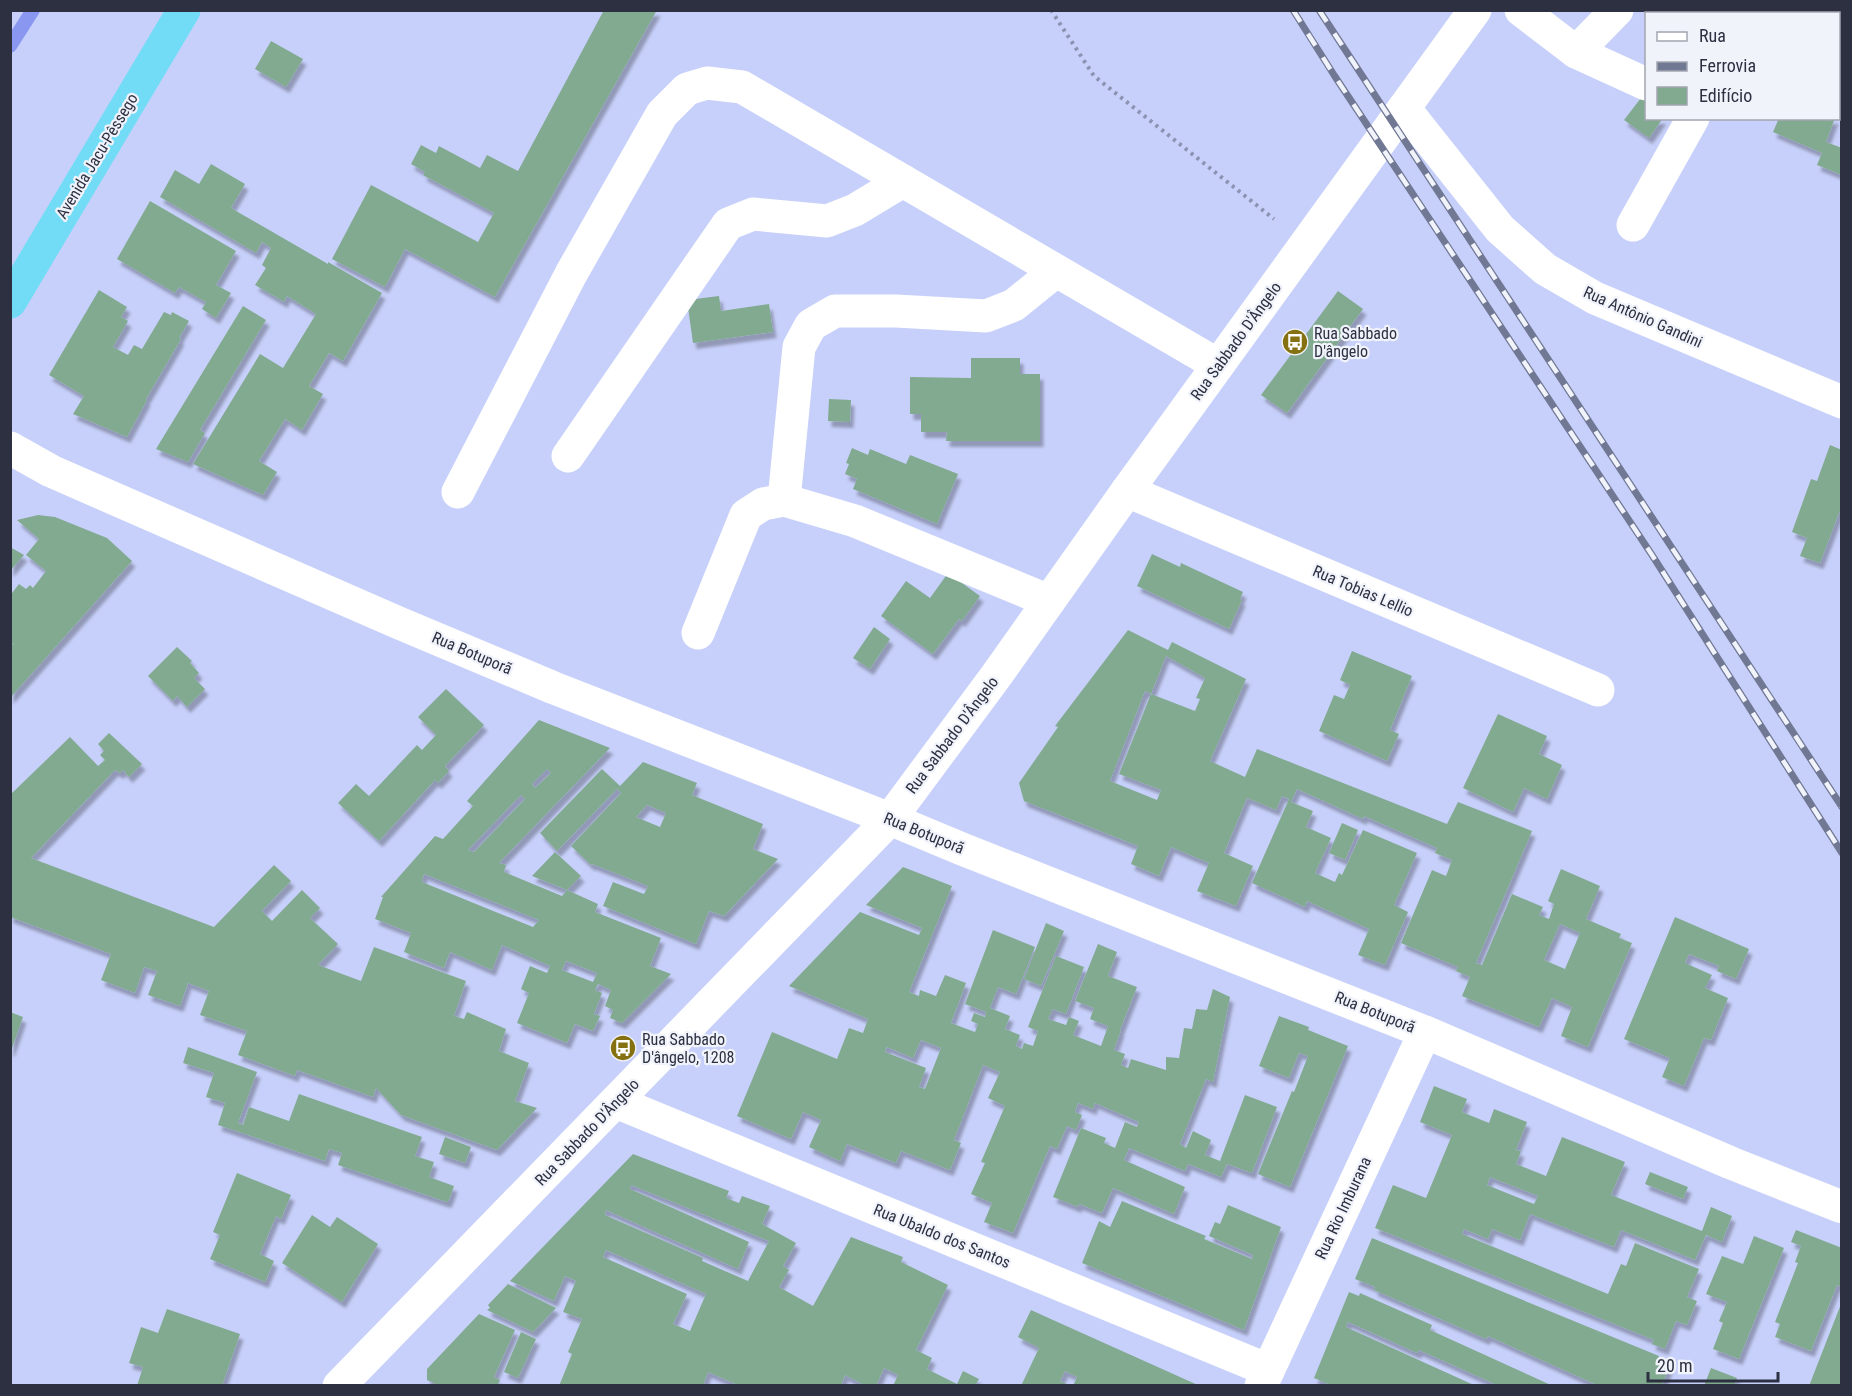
<svg xmlns="http://www.w3.org/2000/svg" width="1852" height="1396" font-family="'Roboto Condensed',sans-serif">
<style>
.lines{fill:none;stroke-linecap:round;stroke-linejoin:round}
.stream{stroke:#8a97f1;stroke-width:14}
.building{fill:#81aa90;fill-rule:evenodd;filter:url(#shadow)}
.path{stroke:#8b92b2;stroke-width:4;stroke-dasharray:3 4.5;stroke-linecap:butt}
.minor{stroke:#fff;stroke-width:33}
.highway{stroke:#72dcf6;stroke-width:33}
.rail-casing{stroke:#717893;stroke-width:7}
.rail{stroke:#f1f3fb;stroke-width:4.5;stroke-dasharray:14;stroke-linecap:butt}
.labels{text-anchor:middle;dominant-baseline:central;stroke-width:4.5;stroke-linejoin:round;paint-order:stroke}
.street-label{font-size:16px;fill:#2c3040;stroke:#f1f3fb}
.poi-label{font-size:16px;fill:#2c3040;stroke:#f1f3fb;text-anchor:start}
</style>
<defs>
<filter id="shadow"><feDropShadow dx="3.5" dy="6" stdDeviation="1.5" flood-color="#0004"/></filter>
</defs>
<rect width="100%" height="100%" fill="#c7d0fa"/>
<g class="lines">
<!-- stream -->
<path class="stream" d="M 10,46 L 33,10"/>
</g>
<!-- building -->
<g class="building">
<path d="M 604,10 L 657,10 L 495,297 L 405,249 L 385,287 L 332,259 L 371,185 L 478,242 L 494,213 L 423,175 L 425,172 L 411,164 L 421,145 L 436,153 L 439,146 L 480,168 L 487,155 L 518,171 Z"/>
<path d="M 1837,11 L 1842,13 L 1842,74 L 1839,72 Z"/>
<path d="M 271,41 L 303,59 L 286,87 L 255,69 Z"/>
<path d="M 1841,81 L 1842,103 L 1839,110 L 1839,88 Z"/>
<path d="M 1644,94 L 1646,96 L 1646,118 L 1663,118 L 1649,138 L 1624,120 Z"/>
<path d="M 1779,118 L 1835,118 L 1826,142 L 1842,148 L 1842,175 L 1817,165 L 1822,153 L 1773,132 Z"/>
<path d="M 211,164 L 245,184 L 231,208 L 328,264 L 328,262 L 382,293 L 343,361 L 329,353 L 309,386 L 323,394 L 302,430 L 285,419 L 259,461 L 277,472 L 263,495 L 193,464 L 260,354 L 283,368 L 316,314 L 287,296 L 284,302 L 255,285 L 266,268 L 262,265 L 271,248 L 262,242 L 256,253 L 160,197 L 175,170 L 199,184 Z"/>
<path d="M 150,201 L 236,251 L 216,285 L 231,293 L 216,318 L 202,309 L 206,302 L 179,287 L 175,293 L 117,259 Z"/>
<path d="M 99,290 L 127,307 L 121,317 L 128,321 L 113,347 L 128,355 L 134,345 L 142,349 L 164,312 L 171,315 L 172,312 L 189,321 L 179,338 L 181,339 L 146,399 L 147,400 L 127,437 L 73,414 L 84,396 L 49,375 Z"/>
<path d="M 1338,291 L 1363,309 L 1287,413 L 1261,395 Z"/>
<path d="M 719,296 L 721,311 L 769,304 L 773,332 L 693,343 L 687,300 Z"/>
<path d="M 243,306 L 266,320 L 200,430 L 205,433 L 188,462 L 156,449 Z"/>
<path d="M 971,358 L 1020,358 L 1020,374 L 1040,374 L 1040,441 L 946,441 L 947,432 L 921,432 L 921,414 L 910,414 L 910,377 L 971,378 Z"/>
<path d="M 829,399 L 851,400 L 850,422 L 828,421 Z"/>
<path d="M 1830,445 L 1842,450 L 1842,505 L 1820,563 L 1800,556 L 1807,538 L 1792,532 L 1811,479 L 1817,481 Z"/>
<path d="M 852,448 L 868,455 L 870,449 L 906,464 L 910,455 L 958,474 L 937,524 L 853,489 L 857,479 L 845,474 L 849,464 L 846,463 Z"/>
<path d="M 38,515 L 55,517 L 107,538 L 132,561 L 10,698 L 10,647 L 15,642 L 10,646 L 10,592 L 12,593 L 19,584 L 26,589 L 30,585 L 33,588 L 46,571 L 26,555 L 39,539 L 17,520 Z"/>
<path d="M 10,547 L 24,555 L 10,571 Z"/>
<path d="M 1152,554 L 1180,567 L 1181,563 L 1243,592 L 1240,599 L 1242,600 L 1229,629 L 1137,586 Z"/>
<path d="M 948,573 L 980,596 L 962,621 L 959,619 L 933,654 L 881,616 L 906,581 L 930,598 Z"/>
<path d="M 874,627 L 890,639 L 870,669 L 853,658 Z"/>
<path d="M 1128,630 L 1168,650 L 1172,642 L 1246,679 L 1210,761 L 1245,777 L 1257,749 L 1447,824 L 1458,802 L 1532,831 L 1476,963 L 1482,965 L 1512,894 L 1543,907 L 1539,915 L 1549,919 L 1554,904 L 1548,901 L 1561,869 L 1600,886 L 1586,919 L 1621,934 L 1619,938 L 1632,943 L 1588,1047 L 1561,1036 L 1572,1007 L 1552,998 L 1539,1027 L 1462,996 L 1470,977 L 1456,971 L 1458,967 L 1401,943 L 1432,870 L 1446,876 L 1452,860 L 1435,853 L 1437,848 L 1364,816 L 1363,819 L 1297,789 L 1291,802 L 1313,811 L 1306,827 L 1331,838 L 1315,873 L 1335,882 L 1339,873 L 1342,875 L 1363,830 L 1417,853 L 1394,905 L 1408,912 L 1385,965 L 1358,955 L 1369,929 L 1307,901 L 1305,907 L 1252,883 L 1289,799 L 1282,796 L 1276,810 L 1247,798 L 1224,853 L 1253,866 L 1236,906 L 1197,891 L 1209,863 L 1171,847 L 1159,876 L 1131,864 L 1138,846 L 1024,801 L 1019,783 L 1058,727 L 1055,726 ZM 1166,656 L 1205,678 L 1196,698 L 1200,699 L 1195,711 L 1151,694 L 1119,774 L 1161,790 L 1157,800 L 1110,781 L 1145,691 L 1151,694 ZM 1560,924 L 1580,933 L 1565,969 L 1544,960 Z"/>
<path d="M 177,647 L 192,661 L 190,663 L 199,673 L 194,678 L 205,689 L 187,707 L 177,696 L 173,701 L 148,676 Z"/>
<path d="M 1352,651 L 1412,676 L 1390,730 L 1399,734 L 1387,761 L 1319,731 L 1334,695 L 1344,699 L 1350,685 L 1340,680 Z"/>
<path d="M 446,689 L 484,725 L 445,766 L 449,771 L 438,783 L 435,780 L 379,841 L 338,803 L 356,784 L 369,796 L 417,745 L 422,750 L 436,735 L 418,717 Z"/>
<path d="M 1498,714 L 1547,736 L 1539,754 L 1562,765 L 1547,799 L 1524,788 L 1513,812 L 1463,788 Z"/>
<path d="M 539,720 L 610,748 L 499,863 L 506,865 L 504,872 L 562,896 L 567,890 L 598,904 L 595,912 L 661,938 L 650,966 L 671,974 L 622,1023 L 610,1018 L 613,1010 L 605,1006 L 611,990 L 598,984 L 595,990 L 602,993 L 594,1014 L 600,1016 L 593,1031 L 575,1024 L 567,1043 L 517,1023 L 529,993 L 521,989 L 530,966 L 547,973 L 550,966 L 502,945 L 492,970 L 450,952 L 444,968 L 404,952 L 411,933 L 375,919 L 383,897 L 381,897 L 435,836 L 443,839 L 473,806 L 467,801 ZM 547,769 L 551,773 L 535,788 L 532,784 ZM 521,795 L 525,799 L 474,852 L 468,850 ZM 424,874 L 539,920 L 533,927 L 422,882 ZM 566,961 L 597,973 L 593,982 L 562,970 Z"/>
<path d="M 109,733 L 142,764 L 129,777 L 123,770 L 120,773 L 115,770 L 31,858 L 214,927 L 274,865 L 291,881 L 262,911 L 272,921 L 302,890 L 320,908 L 310,918 L 338,944 L 318,965 L 361,981 L 374,947 L 466,981 L 454,1016 L 464,1019 L 467,1012 L 506,1029 L 499,1051 L 529,1063 L 515,1101 L 537,1108 L 497,1150 L 401,1115 L 376,1088 L 373,1097 L 297,1070 L 295,1076 L 238,1055 L 247,1031 L 200,1015 L 209,991 L 188,983 L 180,1006 L 148,995 L 157,971 L 144,967 L 135,993 L 101,980 L 111,954 L 10,917 L 10,795 L 70,737 L 98,766 L 105,760 L 100,755 L 104,751 L 98,744 Z"/>
<path d="M 643,762 L 697,783 L 692,795 L 763,824 L 753,849 L 778,859 L 724,916 L 709,911 L 696,944 L 603,906 L 613,882 L 644,894 L 648,886 L 592,864 L 591,865 L 571,846 L 621,793 L 617,789 L 557,851 L 540,833 L 602,769 L 620,786 ZM 647,805 L 666,813 L 660,827 L 636,817 Z"/>
<path d="M 1342,823 L 1358,830 L 1345,860 L 1329,853 Z"/>
<path d="M 555,852 L 581,876 L 567,890 L 532,876 Z"/>
<path d="M 903,867 L 952,886 L 909,992 L 919,996 L 920,990 L 936,996 L 945,975 L 966,983 L 951,1023 L 975,1032 L 978,1024 L 971,1021 L 974,1013 L 985,1017 L 986,1012 L 965,1004 L 993,930 L 1035,947 L 1016,994 L 998,987 L 990,1008 L 1010,1016 L 1005,1029 L 1020,1035 L 1016,1046 L 1022,1049 L 1024,1043 L 1033,1046 L 1038,1031 L 1028,1027 L 1056,956 L 1084,967 L 1066,1014 L 1053,1009 L 1048,1019 L 1066,1025 L 1069,1017 L 1079,1021 L 1073,1035 L 1101,1046 L 1108,1026 L 1090,1019 L 1094,1008 L 1075,1001 L 1098,944 L 1117,952 L 1108,976 L 1137,987 L 1120,1030 L 1121,1030 L 1114,1050 L 1125,1054 L 1121,1065 L 1128,1068 L 1131,1059 L 1166,1070 L 1166,1057 L 1179,1058 L 1184,1028 L 1192,1029 L 1196,1009 L 1207,1010 L 1213,989 L 1230,997 L 1213,1082 L 1206,1079 L 1180,1144 L 1186,1148 L 1193,1131 L 1211,1140 L 1205,1155 L 1220,1161 L 1245,1095 L 1277,1107 L 1252,1173 L 1227,1164 L 1221,1177 L 1188,1164 L 1185,1171 L 1129,1148 L 1124,1160 L 1185,1187 L 1174,1214 L 1113,1188 L 1102,1213 L 1079,1204 L 1078,1207 L 1053,1197 L 1081,1128 L 1106,1138 L 1104,1143 L 1115,1148 L 1125,1122 L 1137,1127 L 1139,1122 L 1095,1103 L 1093,1109 L 1078,1103 L 1075,1112 L 1082,1115 L 1076,1130 L 1067,1126 L 1057,1149 L 1050,1146 L 1013,1233 L 984,1222 L 992,1203 L 971,1194 L 985,1163 L 981,1162 L 1005,1106 L 988,1098 L 1000,1072 L 983,1065 L 954,1140 L 961,1143 L 950,1170 L 901,1151 L 896,1163 L 847,1144 L 840,1161 L 809,1147 L 821,1120 L 803,1112 L 791,1139 L 737,1116 L 772,1032 L 837,1059 L 849,1028 L 863,1033 L 868,1019 L 789,986 L 860,912 L 919,935 L 922,928 L 866,905 ZM 921,1040 L 941,1048 L 925,1089 L 919,1087 L 926,1068 L 885,1052 L 887,1047 L 913,1058 Z"/>
<path d="M 1675,917 L 1749,949 L 1736,979 L 1717,971 L 1719,966 L 1689,954 L 1685,963 L 1712,975 L 1705,988 L 1728,998 L 1711,1040 L 1704,1038 L 1684,1086 L 1662,1077 L 1670,1058 L 1624,1039 Z"/>
<path d="M 1046,923 L 1064,931 L 1041,986 L 1024,979 Z"/>
<path d="M 10,1012 L 23,1017 L 11,1051 L 10,1051 Z"/>
<path d="M 1279,1016 L 1309,1027 L 1308,1030 L 1348,1046 L 1290,1187 L 1258,1174 L 1292,1091 L 1294,1092 L 1308,1056 L 1299,1053 L 1289,1078 L 1259,1066 Z"/>
<path d="M 188,1047 L 257,1072 L 238,1123 L 243,1125 L 249,1107 L 289,1121 L 299,1094 L 422,1137 L 415,1156 L 434,1162 L 429,1177 L 454,1186 L 449,1200 L 447,1202 L 338,1165 L 342,1153 L 329,1149 L 325,1161 L 218,1125 L 225,1103 L 206,1097 L 214,1073 L 183,1063 Z"/>
<path d="M 1434,1086 L 1467,1099 L 1462,1112 L 1489,1123 L 1494,1109 L 1527,1122 L 1516,1150 L 1521,1151 L 1516,1164 L 1546,1176 L 1562,1137 L 1625,1162 L 1611,1195 L 1702,1231 L 1711,1207 L 1732,1216 L 1722,1242 L 1706,1235 L 1695,1260 L 1621,1230 L 1614,1247 L 1530,1214 L 1520,1240 L 1492,1229 L 1488,1239 L 1464,1229 L 1462,1234 L 1608,1294 L 1621,1264 L 1626,1266 L 1635,1243 L 1699,1269 L 1687,1297 L 1697,1301 L 1687,1325 L 1676,1321 L 1665,1349 L 1652,1344 L 1654,1340 L 1375,1228 L 1393,1185 L 1426,1198 L 1452,1135 L 1420,1122 ZM 1490,1177 L 1538,1196 L 1534,1204 L 1487,1185 Z"/>
<path d="M 445,1137 L 471,1147 L 465,1163 L 439,1154 Z"/>
<path d="M 633,1154 L 729,1191 L 726,1198 L 739,1203 L 742,1196 L 770,1206 L 762,1224 L 796,1243 L 783,1266 L 789,1270 L 779,1287 L 813,1306 L 851,1237 L 903,1257 L 901,1262 L 948,1285 L 916,1350 L 932,1358 L 927,1369 L 957,1384 L 963,1371 L 979,1379 L 975,1386 L 893,1386 L 898,1375 L 884,1368 L 876,1386 L 866,1386 L 845,1375 L 841,1386 L 740,1386 L 708,1372 L 703,1386 L 559,1386 L 572,1354 L 568,1352 L 582,1319 L 563,1312 L 576,1281 L 565,1276 L 554,1301 L 510,1281 ZM 631,1185 L 769,1241 L 748,1281 L 702,1261 L 703,1258 L 605,1215 L 606,1210 L 738,1269 L 749,1242 L 630,1189 ZM 606,1250 L 706,1294 L 690,1331 L 673,1324 L 687,1294 L 603,1257 Z"/>
<path d="M 1650,1172 L 1688,1187 L 1683,1199 L 1645,1184 Z"/>
<path d="M 237,1173 L 291,1195 L 281,1219 L 276,1216 L 260,1254 L 274,1261 L 265,1282 L 210,1259 L 220,1235 L 213,1232 Z"/>
<path d="M 1122,1201 L 1206,1236 L 1204,1239 L 1252,1259 L 1253,1255 L 1209,1236 L 1215,1222 L 1220,1224 L 1228,1205 L 1281,1227 L 1244,1330 L 1082,1263 L 1099,1221 L 1110,1227 Z"/>
<path d="M 312,1215 L 330,1227 L 337,1217 L 378,1244 L 342,1302 L 282,1263 Z"/>
<path d="M 1796,1230 L 1842,1248 L 1842,1287 L 1837,1285 L 1811,1351 L 1775,1337 L 1780,1324 L 1775,1322 L 1798,1263 L 1795,1262 L 1801,1246 L 1791,1242 Z"/>
<path d="M 1754,1236 L 1784,1248 L 1739,1359 L 1713,1349 L 1723,1323 L 1719,1321 L 1727,1302 L 1706,1294 L 1722,1256 L 1743,1264 Z"/>
<path d="M 1372,1238 L 1659,1356 L 1657,1362 L 1669,1367 L 1662,1386 L 1599,1386 L 1488,1336 L 1486,1339 L 1374,1290 L 1375,1287 L 1355,1279 Z"/>
<path d="M 508,1284 L 556,1308 L 533,1332 L 487,1310 L 490,1308 L 488,1305 Z"/>
<path d="M 1349,1292 L 1359,1296 L 1360,1293 L 1432,1325 L 1430,1330 L 1553,1386 L 1499,1386 L 1419,1350 L 1417,1353 L 1348,1322 L 1346,1327 L 1476,1386 L 1333,1386 L 1314,1378 Z"/>
<path d="M 1841,1304 L 1842,1386 L 1809,1386 Z"/>
<path d="M 167,1309 L 240,1334 L 222,1386 L 137,1386 L 143,1367 L 129,1363 L 141,1327 L 158,1333 Z"/>
<path d="M 1031,1310 L 1053,1320 L 1200,1386 L 1073,1386 L 1077,1377 L 1065,1371 L 1060,1381 L 1071,1386 L 1021,1386 L 1039,1348 L 1018,1337 Z"/>
<path d="M 479,1314 L 515,1330 L 494,1377 L 500,1380 L 497,1386 L 440,1386 L 427,1380 L 427,1369 Z"/>
<path d="M 521,1332 L 536,1339 L 518,1378 L 504,1372 Z"/>
<path d="M 1711,1368 L 1737,1378 L 1734,1386 L 1704,1386 Z"/>
</g>
<g class="lines">
<!-- path -->
<path class="path" d="M 1051,10 L 1094,76 L 1274,219"/>
<!-- minor -->
<g class="minor">
<path d="M 1521,10 L 1576,52 L 1646,84"/>
<path d="M 1747,10 L 1748,14"/>
<path d="M 1576,52 L 1617,10"/>
<path d="M 1404,108 L 1500,229 L 1545,269 L 1595,298 L 1842,402"/>
<path d="M 1633,225 L 1693,118"/>
<path d="M 10,448 L 51,471 L 399,623 L 554,688 L 890,819 L 962,849 L 1425,1032 L 1731,1163 L 1842,1207"/>
<path d="M 568,456 L 728,224 L 753,214 L 827,221 L 855,210 L 903,181"/>
<path d="M 1127,491 L 1598,690"/>
<path d="M 458,492 L 571,274 L 662,114 L 687,89 L 707,83 L 742,87 L 1218,365"/>
<path d="M 784,500 L 799,347 L 811,325 L 835,311 L 896,311 L 986,316 L 1014,305 L 1056,271"/>
<path d="M 698,633 L 746,515 L 763,504 L 784,500 L 855,521 L 1049,601"/>
<path d="M 616,1102 L 1268,1370"/>
<path d="M 339,1386 L 890,819 L 996,676 L 1127,491 L 1475,10"/>
<path d="M 1261,1386 L 1425,1032"/>
</g>
<!-- highway -->
<path class="highway" d="M 10,302 L 184,10"/>
<!-- rail casing -->
<g class="rail-casing">
<g id="rail">
<path d="M 1293,10 L 1334,75 L 1652,555 L 1842,853"/>
<path d="M 1319,10 L 1842,807"/>
</g>
</g>
<!-- rail -->
<use href="#rail" class="rail"/>
</g>
<!-- icons -->
<defs>
<g id="bus-disc" transform="scale(1.35)"><circle r="9.5" fill="#857112" stroke="#f1f3fb"/><path d="M-5-6H5V4H4V6H2V4H-2V6H-4V4H-5ZM-3.5-4V0h7V-4ZM-3.5 1.2v1.5H-2V1.2ZM2 1.2v1.5H3.5V1.2Z" fill="#fff"/></g>
</defs>
<g fill-rule="evenodd">
<use href="#bus-disc" x="1295" y="342"/>
<use href="#bus-disc" x="623" y="1048"/>
</g>
<g class="labels">
<!-- street labels -->
<g class="street-label">
<text transform="translate(97 156) rotate(-59)">Avenida Jacu-Pêssego</text>
<text transform="translate(1643 317) rotate(24)">Rua Antônio Gandini</text>
<text transform="translate(1236 341) rotate(-54)">Rua Sabbado D'Ângelo</text>
<text transform="translate(1363 591) rotate(23)">Rua Tobias Lellio</text>
<text transform="translate(472 653) rotate(23)">Rua Botuporã</text>
<text transform="translate(952 735) rotate(-53)">Rua Sabbado D'Ângelo</text>
<text transform="translate(924 833) rotate(22)">Rua Botuporã</text>
<text transform="translate(1375 1012) rotate(22)">Rua Botuporã</text>
<text transform="translate(587 1132) rotate(-46)">Rua Sabbado D'Ângelo</text>
<text transform="translate(1343 1208) rotate(-65)">Rua Rio Imburana</text>
<text transform="translate(942 1236) rotate(22)">Rua Ubaldo dos Santos</text>
</g>
<!-- poi labels -->
<g class="poi-label">
<text x="1314" y="333">Rua Sabbado<tspan x="1314" dy="18">D'ângelo</tspan></text>
<text x="642" y="1039">Rua Sabbado<tspan x="642" dy="18">D'ângelo, 1208</tspan></text>
</g>
</g>
<!-- border -->
<rect width="1852" height="1396" fill="none" stroke="#2c3040" stroke-width="24"/>
<!-- legend -->
<rect x="1645" y="12" width="195" height="108" fill="#f1f3fb" stroke="#a2a5b0" stroke-width="1.5"/>
<rect x="1657" y="32" width="30" height="9" fill="#ffffff" stroke="#a2a5b0" stroke-width="1.5"/>
<text x="1699" y="42" font-size="18" fill="#2c3040">Rua</text>
<rect x="1657" y="62" width="30" height="9" fill="#717893" stroke="#a2a5b0" stroke-width="1.5"/>
<text x="1699" y="72" font-size="18" fill="#2c3040">Ferrovia</text>
<rect x="1657" y="87" width="30" height="18" fill="#81aa90" stroke="#a2a5b0" stroke-width="1.5"/>
<text x="1699" y="102" font-size="18" fill="#2c3040">Edifício</text>
<!-- scale -->
<path d="M1648 1372v9h130v-9" fill="none" stroke="#2c3040" stroke-width="3"/>
<text x="1657" y="1372" font-size="18" fill="#2c3040" stroke="#f1f3fb" stroke-width="4.5" paint-order="stroke">20 m</text>
</svg>
